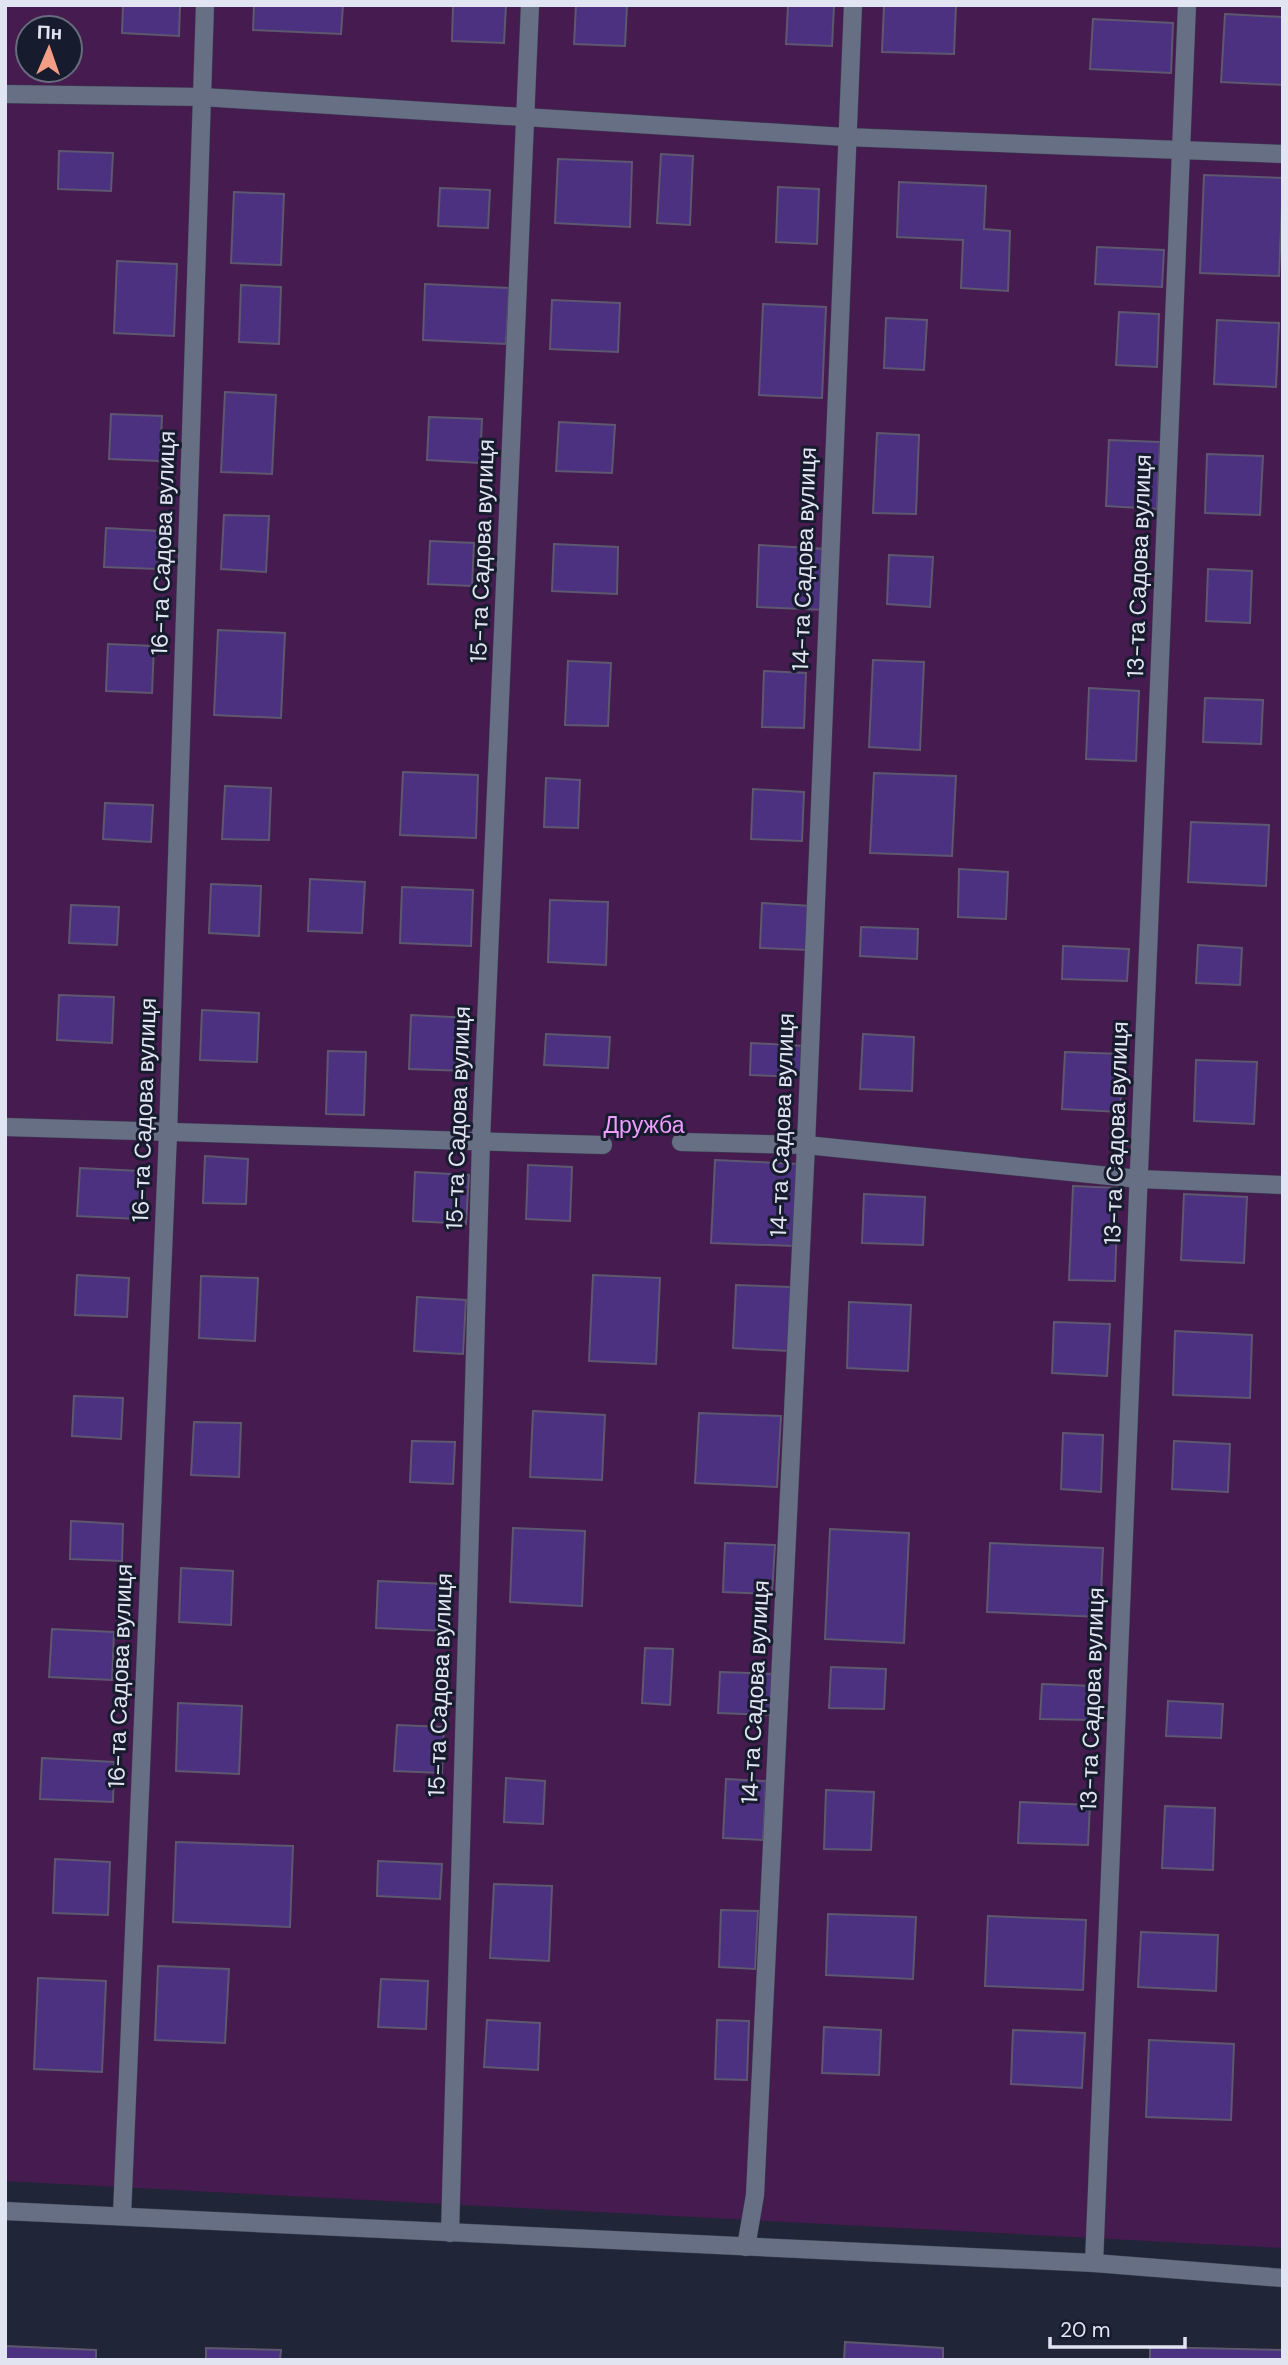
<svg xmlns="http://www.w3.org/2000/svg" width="1288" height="2365" font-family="'DM Sans',sans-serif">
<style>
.green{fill:#461b4f;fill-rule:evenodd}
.building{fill:#4b317f;stroke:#5d586e;stroke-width:2}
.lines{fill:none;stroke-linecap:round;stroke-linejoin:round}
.minor-casing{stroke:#3d4251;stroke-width:19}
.minor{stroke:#676f84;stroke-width:18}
.labels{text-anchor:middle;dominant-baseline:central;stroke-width:6;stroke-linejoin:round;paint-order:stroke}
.street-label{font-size:23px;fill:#e1e5f1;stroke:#161c2d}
.park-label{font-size:23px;fill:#ee9dfe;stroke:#161c2d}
</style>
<rect width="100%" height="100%" fill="#202537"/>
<!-- green -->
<path class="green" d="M 5,5 L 1283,5 L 1283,2248 L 5,2181 ZM 28,28 L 70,28 L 70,70 L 28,70 Z"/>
<!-- building -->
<g class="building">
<path d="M 123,5 L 180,5 L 179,36 L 122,33 Z"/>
<path d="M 254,5 L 343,5 L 341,34 L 253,30 Z"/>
<path d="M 453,5 L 506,5 L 504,43 L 452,41 Z"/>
<path d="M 576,5 L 627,5 L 625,46 L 574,44 Z"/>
<path d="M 788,5 L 834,5 L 832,46 L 786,44 Z"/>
<path d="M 884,5 L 956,5 L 954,54 L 882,52 Z"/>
<path d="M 1225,14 L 1283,17 L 1283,85 L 1221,82 Z"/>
<path d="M 1093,19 L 1173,23 L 1171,73 L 1090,69 Z"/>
<path d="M 59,151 L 113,153 L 111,191 L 58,189 Z"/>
<path d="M 661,154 L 693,156 L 690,225 L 657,223 Z"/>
<path d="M 558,159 L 632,162 L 630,227 L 555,223 Z"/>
<path d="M 1204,175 L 1283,178 L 1279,276 L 1200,273 Z"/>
<path d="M 899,182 L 986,186 L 984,229 L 1010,231 L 1008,291 L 961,288 L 963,240 L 897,237 Z"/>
<path d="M 778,187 L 819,189 L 817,244 L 776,242 Z"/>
<path d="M 440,188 L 490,190 L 488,228 L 438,226 Z"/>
<path d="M 234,192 L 284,194 L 281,265 L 231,263 Z"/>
<path d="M 1097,247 L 1164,250 L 1162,287 L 1095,284 Z"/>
<path d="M 117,261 L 177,264 L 174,336 L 114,333 Z"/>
<path d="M 425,284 L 509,288 L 506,344 L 423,340 Z"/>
<path d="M 241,285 L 281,287 L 279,344 L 239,342 Z"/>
<path d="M 552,300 L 620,303 L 618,352 L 550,349 Z"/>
<path d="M 763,304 L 826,307 L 822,398 L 759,395 Z"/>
<path d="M 1119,312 L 1159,314 L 1157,367 L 1116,365 Z"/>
<path d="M 886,318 L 927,320 L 924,370 L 884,368 Z"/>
<path d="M 1217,320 L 1279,323 L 1276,387 L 1214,384 Z"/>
<path d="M 225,392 L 276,395 L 272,474 L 221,472 Z"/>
<path d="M 111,414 L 162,416 L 160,461 L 109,459 Z"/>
<path d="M 429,417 L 482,419 L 480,463 L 427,460 Z"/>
<path d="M 559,422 L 615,425 L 612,473 L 556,471 Z"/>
<path d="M 877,433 L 919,435 L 916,514 L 873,513 Z"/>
<path d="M 1109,440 L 1160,442 L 1157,509 L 1106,506 Z"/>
<path d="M 1207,454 L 1263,456 L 1260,515 L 1205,513 Z"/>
<path d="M 224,515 L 269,516 L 266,572 L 221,569 Z"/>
<path d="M 106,528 L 160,531 L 158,569 L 104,567 Z"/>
<path d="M 430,541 L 474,543 L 472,586 L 428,584 Z"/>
<path d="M 554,544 L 618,547 L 617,594 L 552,591 Z"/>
<path d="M 759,545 L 827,549 L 825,610 L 757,607 Z"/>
<path d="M 889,555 L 933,557 L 930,607 L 887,604 Z"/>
<path d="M 1208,569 L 1252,571 L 1250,623 L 1206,621 Z"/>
<path d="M 218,630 L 285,633 L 281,718 L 214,715 Z"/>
<path d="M 108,644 L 154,646 L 152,693 L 106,691 Z"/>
<path d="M 873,660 L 924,662 L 920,750 L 869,747 Z"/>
<path d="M 568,661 L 611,663 L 608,726 L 565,725 Z"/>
<path d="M 764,671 L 806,673 L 804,728 L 762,727 Z"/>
<path d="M 1089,688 L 1139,691 L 1136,761 L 1086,759 Z"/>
<path d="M 1205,698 L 1263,700 L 1261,744 L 1203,742 Z"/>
<path d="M 403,772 L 478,775 L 476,838 L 400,835 Z"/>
<path d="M 874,773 L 956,776 L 952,856 L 870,853 Z"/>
<path d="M 546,778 L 580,780 L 578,828 L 544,827 Z"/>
<path d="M 225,786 L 271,788 L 269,840 L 222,839 Z"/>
<path d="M 753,789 L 804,792 L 802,841 L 751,839 Z"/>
<path d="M 105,803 L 153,805 L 151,842 L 103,839 Z"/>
<path d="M 1191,822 L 1269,825 L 1266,886 L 1188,882 Z"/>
<path d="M 959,869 L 1008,872 L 1006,919 L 958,917 Z"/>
<path d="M 310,879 L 365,882 L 362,933 L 308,931 Z"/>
<path d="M 211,884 L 261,886 L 259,936 L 209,933 Z"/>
<path d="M 402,887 L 473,890 L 471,946 L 400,943 Z"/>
<path d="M 550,900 L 608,902 L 606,965 L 548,962 Z"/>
<path d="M 762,903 L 811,906 L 809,950 L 760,948 Z"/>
<path d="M 71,905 L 119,907 L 117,945 L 69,943 Z"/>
<path d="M 861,927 L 918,929 L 917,959 L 860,956 Z"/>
<path d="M 1198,945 L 1242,948 L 1240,985 L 1196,983 Z"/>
<path d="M 1063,946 L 1129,949 L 1127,981 L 1062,979 Z"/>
<path d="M 59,995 L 114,997 L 112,1043 L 57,1040 Z"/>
<path d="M 202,1010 L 259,1013 L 257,1062 L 200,1060 Z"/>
<path d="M 411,1015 L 471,1018 L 468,1071 L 409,1069 Z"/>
<path d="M 546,1034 L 610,1037 L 608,1068 L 544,1065 Z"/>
<path d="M 863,1034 L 914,1037 L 912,1091 L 860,1089 Z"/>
<path d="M 751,1043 L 805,1046 L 803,1077 L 750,1075 Z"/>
<path d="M 328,1051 L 366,1052 L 364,1115 L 326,1114 Z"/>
<path d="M 1065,1052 L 1123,1054 L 1120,1112 L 1062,1109 Z"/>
<path d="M 1196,1060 L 1257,1062 L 1254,1124 L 1194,1121 Z"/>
<path d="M 205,1156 L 248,1159 L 246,1204 L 203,1203 Z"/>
<path d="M 715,1160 L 799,1164 L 795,1246 L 711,1243 Z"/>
<path d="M 528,1165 L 572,1167 L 570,1221 L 526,1219 Z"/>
<path d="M 80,1168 L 140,1171 L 138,1219 L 77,1216 Z"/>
<path d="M 415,1172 L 469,1175 L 466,1224 L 413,1221 Z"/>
<path d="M 1073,1186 L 1118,1188 L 1115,1281 L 1069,1280 Z"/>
<path d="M 864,1194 L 925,1197 L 923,1245 L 862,1243 Z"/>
<path d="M 1184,1194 L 1247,1197 L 1244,1263 L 1181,1260 Z"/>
<path d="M 77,1275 L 129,1278 L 127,1317 L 75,1315 Z"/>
<path d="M 593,1275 L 660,1278 L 656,1364 L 589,1361 Z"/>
<path d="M 201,1276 L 258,1278 L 255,1341 L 199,1338 Z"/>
<path d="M 736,1285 L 791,1287 L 788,1351 L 733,1348 Z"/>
<path d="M 417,1297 L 466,1300 L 463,1354 L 414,1351 Z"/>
<path d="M 849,1302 L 911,1305 L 908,1371 L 847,1368 Z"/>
<path d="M 1054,1322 L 1110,1324 L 1107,1376 L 1052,1373 Z"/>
<path d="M 1175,1331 L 1252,1335 L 1250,1398 L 1173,1395 Z"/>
<path d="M 74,1396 L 123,1398 L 121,1439 L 72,1436 Z"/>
<path d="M 533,1411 L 605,1415 L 602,1480 L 530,1477 Z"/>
<path d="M 699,1413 L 781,1416 L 777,1487 L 695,1483 Z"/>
<path d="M 194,1422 L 241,1423 L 239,1477 L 191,1475 Z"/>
<path d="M 1063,1433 L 1103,1435 L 1101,1492 L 1061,1489 Z"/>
<path d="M 412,1441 L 455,1442 L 453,1484 L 410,1482 Z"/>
<path d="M 1174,1441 L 1230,1444 L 1228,1492 L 1172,1489 Z"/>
<path d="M 71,1521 L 123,1524 L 122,1561 L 70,1559 Z"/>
<path d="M 513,1528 L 585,1531 L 582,1606 L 510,1602 Z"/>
<path d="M 830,1529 L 909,1533 L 904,1643 L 825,1639 Z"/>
<path d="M 725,1543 L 775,1545 L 772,1594 L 723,1592 Z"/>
<path d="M 990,1543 L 1103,1548 L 1100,1617 L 987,1612 Z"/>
<path d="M 181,1568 L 233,1571 L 231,1625 L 179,1622 Z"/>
<path d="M 378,1581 L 447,1584 L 445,1631 L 376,1628 Z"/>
<path d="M 52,1629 L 114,1632 L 112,1680 L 49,1677 Z"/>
<path d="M 645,1648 L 673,1649 L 670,1705 L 642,1703 Z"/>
<path d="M 831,1667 L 886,1669 L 884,1709 L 829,1708 Z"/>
<path d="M 720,1672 L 775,1674 L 773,1715 L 718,1713 Z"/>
<path d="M 1042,1684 L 1093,1686 L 1092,1720 L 1040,1719 Z"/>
<path d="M 1168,1701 L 1223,1704 L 1221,1738 L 1166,1736 Z"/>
<path d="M 178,1703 L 242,1706 L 239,1774 L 176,1771 Z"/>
<path d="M 397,1725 L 444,1727 L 442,1773 L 394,1771 Z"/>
<path d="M 42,1758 L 114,1762 L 113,1802 L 40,1799 Z"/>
<path d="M 506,1778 L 545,1781 L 543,1824 L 504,1822 Z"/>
<path d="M 726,1779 L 766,1781 L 763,1840 L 723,1838 Z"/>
<path d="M 826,1790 L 874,1792 L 871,1850 L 824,1849 Z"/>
<path d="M 1020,1802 L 1090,1805 L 1088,1845 L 1018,1843 Z"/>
<path d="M 1165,1806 L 1215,1808 L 1213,1870 L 1162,1868 Z"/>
<path d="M 176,1842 L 293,1846 L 290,1927 L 173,1922 Z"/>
<path d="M 55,1859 L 110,1862 L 108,1915 L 53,1913 Z"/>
<path d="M 378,1861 L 442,1864 L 440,1899 L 377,1896 Z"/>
<path d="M 494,1884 L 552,1886 L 549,1961 L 490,1958 Z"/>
<path d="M 721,1910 L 758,1911 L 755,1969 L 719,1967 Z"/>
<path d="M 828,1914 L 916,1917 L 913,1979 L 826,1975 Z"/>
<path d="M 988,1916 L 1086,1920 L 1083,1990 L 985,1986 Z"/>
<path d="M 1141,1932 L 1218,1935 L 1216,1991 L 1138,1987 Z"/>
<path d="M 158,1966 L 229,1969 L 225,2043 L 155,2040 Z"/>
<path d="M 38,1978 L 106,1981 L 102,2072 L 34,2069 Z"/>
<path d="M 381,1979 L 428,1981 L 426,2029 L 378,2027 Z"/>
<path d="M 487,2020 L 540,2023 L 538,2070 L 484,2067 Z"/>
<path d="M 717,2020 L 749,2021 L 747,2080 L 715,2079 Z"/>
<path d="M 824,2027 L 881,2030 L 879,2075 L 822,2073 Z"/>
<path d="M 1013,2030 L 1085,2033 L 1082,2088 L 1011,2084 Z"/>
<path d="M 1149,2040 L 1234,2044 L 1231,2120 L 1146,2117 Z"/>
<path d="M 845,2342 L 943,2348 L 943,2360 L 844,2360 Z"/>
<path d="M 5,2346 L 96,2350 L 96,2360 L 5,2360 Z"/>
<path d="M 1150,2347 L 1283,2350 L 1283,2360 L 1150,2360 Z"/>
<path d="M 206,2348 L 281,2350 L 280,2360 L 206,2360 Z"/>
</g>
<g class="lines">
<!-- minor casing -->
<g class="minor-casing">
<g id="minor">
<path d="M 5,94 L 202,97 L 845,137 L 1283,154"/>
<path d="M 5,1127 L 603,1145"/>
<path d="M 681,1142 L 806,1145 L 1139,1179 L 1283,1185"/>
<path d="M 5,2211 L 1094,2263 L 1283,2278"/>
<path d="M 122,2215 L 168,1134 L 205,5"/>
<path d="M 450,2233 L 481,1140 L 530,5"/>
<path d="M 746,2247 L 755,2195 L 806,1145 L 853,5"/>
<path d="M 1094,2263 L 1187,5"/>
</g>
</g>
<!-- minor -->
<use href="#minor" class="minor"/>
</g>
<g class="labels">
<!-- street labels -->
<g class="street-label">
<text transform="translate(163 543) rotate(-88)">16-та Садова вулиця</text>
<text transform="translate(482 551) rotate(-88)">15-та Садова вулиця</text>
<text transform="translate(804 559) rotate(-88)">14-та Садова вулиця</text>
<text transform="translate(1139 566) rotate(-88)">13-та Садова вулиця</text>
<text transform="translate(144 1110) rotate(-88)">16-та Садова вулиця</text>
<text transform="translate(458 1118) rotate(-88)">15-та Садова вулиця</text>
<text transform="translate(782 1125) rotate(-88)">14-та Садова вулиця</text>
<text transform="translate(1116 1133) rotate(-88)">13-та Садова вулиця</text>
<text transform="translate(120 1676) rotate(-88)">16-та Садова вулиця</text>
<text transform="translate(440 1685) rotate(-88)">15-та Садова вулиця</text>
<text transform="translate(755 1692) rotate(-87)">14-та Садова вулиця</text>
<text transform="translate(1092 1699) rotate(-88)">13-та Садова вулиця</text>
</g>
<!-- park labels -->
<g class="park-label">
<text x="644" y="1125">Дружба</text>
</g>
</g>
<!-- border -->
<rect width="1288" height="2365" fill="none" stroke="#e1e5f1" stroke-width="14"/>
<!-- north arrow -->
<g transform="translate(49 49) rotate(2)"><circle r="33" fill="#161c2d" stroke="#676c7b" stroke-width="2"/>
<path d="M0-5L12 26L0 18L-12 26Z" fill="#f49e87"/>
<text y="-10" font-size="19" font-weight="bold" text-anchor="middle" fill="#e1e5f1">Пн</text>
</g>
<!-- scale -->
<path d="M1050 2337v10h135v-10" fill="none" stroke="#e1e5f1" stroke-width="3.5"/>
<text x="1060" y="2337" font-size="21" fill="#e1e5f1" stroke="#161c2d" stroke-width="5" paint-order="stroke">20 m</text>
</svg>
